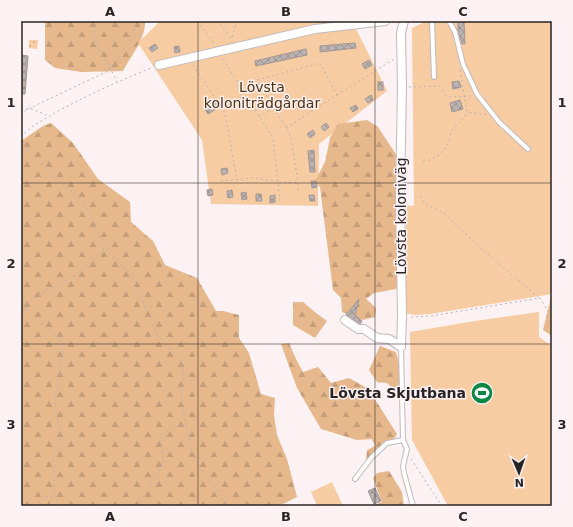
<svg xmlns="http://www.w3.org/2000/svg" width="573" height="527" font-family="'DejaVu Sans',sans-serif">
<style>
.green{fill:#f7cca2}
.forest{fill:url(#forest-firs)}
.park{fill:url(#park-dots)}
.building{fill:url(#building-cross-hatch);stroke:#a09795}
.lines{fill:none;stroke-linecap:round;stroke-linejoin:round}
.lane-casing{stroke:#c3b9ba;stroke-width:6}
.street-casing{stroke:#c3b9ba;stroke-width:10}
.path{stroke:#bbb2b3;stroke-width:1;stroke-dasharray:2 3;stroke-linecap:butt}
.lane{stroke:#fff;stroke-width:4}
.street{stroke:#fff;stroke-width:8}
.grid{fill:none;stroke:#282425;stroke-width:1;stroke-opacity:0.55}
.labels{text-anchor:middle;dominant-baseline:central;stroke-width:3;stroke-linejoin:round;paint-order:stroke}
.park-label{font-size:14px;fill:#4e2f0c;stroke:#fcf1f3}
.street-label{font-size:14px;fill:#282425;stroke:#fcf1f3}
.poi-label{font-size:14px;font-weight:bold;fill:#282425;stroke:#fcf1f3;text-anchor:end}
.neatline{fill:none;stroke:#282425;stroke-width:1.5}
.grid-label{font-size:13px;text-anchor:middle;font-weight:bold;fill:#282425}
</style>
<defs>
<pattern id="forest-firs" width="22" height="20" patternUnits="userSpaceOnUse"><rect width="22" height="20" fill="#e6b88c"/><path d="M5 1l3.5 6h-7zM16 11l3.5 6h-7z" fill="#c59e79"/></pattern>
<pattern id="park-dots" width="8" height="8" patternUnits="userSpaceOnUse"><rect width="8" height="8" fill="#f7cca2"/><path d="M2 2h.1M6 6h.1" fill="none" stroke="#d4af8b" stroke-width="1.8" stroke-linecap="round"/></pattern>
<pattern id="building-cross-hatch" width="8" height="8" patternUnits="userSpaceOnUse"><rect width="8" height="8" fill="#bcb3b0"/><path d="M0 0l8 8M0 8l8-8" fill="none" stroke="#99918f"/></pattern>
</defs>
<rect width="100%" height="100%" fill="#fcf1f3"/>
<!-- green -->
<g class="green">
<path d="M 160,21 L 352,21 L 387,91 L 319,144 L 318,206 L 211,204 L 202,140 L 138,43 Z"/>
<path d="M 427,21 L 552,21 L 552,294 L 430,314 L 414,315 L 405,313 L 406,205 L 414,206 L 412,28 Z"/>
<path d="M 539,312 L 539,337 L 552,346 L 552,506 L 448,506 L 412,440 L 410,332 L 475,321 Z"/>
<path d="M 332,482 L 343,506 L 317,506 L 311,492 Z"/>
</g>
<!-- forest -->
<g class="forest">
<path d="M 45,21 L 145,21 C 146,38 131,56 123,71 L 81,72 L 55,68 L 45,60 Z"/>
<path d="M 367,120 L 378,127 L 397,156 L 400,263 L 407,271 L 405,280 L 396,289 L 374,293 L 366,299 L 376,308 L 375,317 L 363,320 L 342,312 L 341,298 L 333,290 L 320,187 L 315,181 L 325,162 L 330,138 L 338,124 Z"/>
<path d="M 51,123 L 73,143 L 98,179 L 130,202 L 131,222 L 153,241 L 165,265 L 197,278 L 216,311 L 223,311 L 239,315 L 239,338 L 249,353 L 261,394 L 275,398 L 274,415 L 277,435 L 287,459 L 297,497 L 279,506 L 21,506 L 21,141 L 43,126 Z"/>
<path d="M 552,293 L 552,336 L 543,330 Z"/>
<path d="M 293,302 L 303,302 L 316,313 L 327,321 L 315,338 L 293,325 Z"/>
<path d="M 289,343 L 297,361 L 303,372 L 318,367 L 331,383 L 349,378 L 365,387 L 378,404 L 397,434 L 391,444 L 378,447 L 375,458 L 366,462 L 367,450 L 375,446 L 372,439 L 357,440 L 321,429 L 297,388 L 281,344 Z"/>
<path d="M 380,346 L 396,352 L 400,368 L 399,394 L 387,383 L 377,382 L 369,370 Z"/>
<path d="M 389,471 L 402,492 L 404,506 L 373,506 L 382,502 L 373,478 L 377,473 Z"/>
</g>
<!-- park -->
<path class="park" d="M 29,40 L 38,40 L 37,49 L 29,48 Z"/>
<!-- building -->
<g class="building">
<path d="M 458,21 L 464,21 L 465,44 L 462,44 L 458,30 Z"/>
<path d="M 355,43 L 356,48 L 320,52 L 320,46 Z"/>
<path d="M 155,44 L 158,48 L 152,52 L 149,48 Z"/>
<path d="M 179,46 L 180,52 L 175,53 L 174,47 Z"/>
<path d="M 306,49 L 307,55 L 256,66 L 255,61 Z"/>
<path d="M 21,55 L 28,56 L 25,94 L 21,94 Z"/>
<path d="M 369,60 L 372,65 L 365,69 L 362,64 Z"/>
<path d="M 459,81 L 461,87 L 453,89 L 452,82 Z"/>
<rect x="378" y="82" width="5" height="8"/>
<path d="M 371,95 L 373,100 L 368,103 L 365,99 Z"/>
<path d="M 460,100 L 463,109 L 452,112 L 450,103 Z"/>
<path d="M 218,101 L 221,106 L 208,114 L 205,109 Z"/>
<path d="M 356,105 L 358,109 L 353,112 L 350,108 Z"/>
<path d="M 326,123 L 329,127 L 324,131 L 321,127 Z"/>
<path d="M 313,130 L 315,134 L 310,138 L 307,134 Z"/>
<path d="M 314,150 L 315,172 L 310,172 L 308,151 Z"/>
<path d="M 227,168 L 228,173 L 222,175 L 221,169 Z"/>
<path d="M 311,181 L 316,181 L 317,187 L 312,188 Z"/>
<path d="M 212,189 L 213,195 L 208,196 L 207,190 Z"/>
<path d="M 232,190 L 233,197 L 228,198 L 227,191 Z"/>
<path d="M 246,192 L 247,199 L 242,200 L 241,193 Z"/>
<path d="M 256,194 L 261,194 L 262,201 L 256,201 Z"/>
<path d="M 275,195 L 275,202 L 270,203 L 270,196 Z"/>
<path d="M 309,195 L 314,195 L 315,201 L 310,201 Z"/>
<path d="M 359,299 L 355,315 L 362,321 L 360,324 L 346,315 Z"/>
<path d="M 375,488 L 381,501 L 374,504 L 368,491 Z"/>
</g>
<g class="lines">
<!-- lane casing -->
<g class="lane-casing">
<g id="lane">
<path d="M 432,21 L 434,77"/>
<path d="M 449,21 L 455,32 L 463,64 L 477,94 L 499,122 L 528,149"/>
<path d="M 401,347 L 403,440 L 407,449 L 403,466 L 404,473 L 413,506"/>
<path d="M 355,479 L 372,457 L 387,443 L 403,440"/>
</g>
</g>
<!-- street casing -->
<g class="street-casing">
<g id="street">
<path d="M 159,65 L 315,29 L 385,21"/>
<path d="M 345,320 L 358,329 L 364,329 L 377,338 L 389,339 L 401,347 L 402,317 L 400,198 L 402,87 L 401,33 L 404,21"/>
</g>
</g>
<!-- path -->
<g class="path">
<path d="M 93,21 L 95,40 L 117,81"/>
<path d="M 197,21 L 209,36 L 214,44"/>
<path d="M 217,21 L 232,39"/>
<path d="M 232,37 L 237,21"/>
<path d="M 223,59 L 273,138 L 280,201"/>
<path d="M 193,65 L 225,113 L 237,180"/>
<path d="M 460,70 L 467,112 L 487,115"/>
<path d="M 409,87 L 439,86 L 446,95 L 451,97 L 471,96"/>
<path d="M 337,95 L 394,59"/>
<path d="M 21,109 L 32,109 L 49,116"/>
<path d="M 21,115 L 26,110 L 108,71 L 128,44 L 137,21"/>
<path d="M 259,117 L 273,108"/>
<path d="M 286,128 L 337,95 L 320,63 L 257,80 L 289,132 L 293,150 L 298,183 L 298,193"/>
<path d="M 21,137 C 30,126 42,121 53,114 C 85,96 117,82 151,68"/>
<path d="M 21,141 L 53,177 L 83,201 L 108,253 L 131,274 L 158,336 L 180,360 L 184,378 L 181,396 L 190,446 L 199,466 L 228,506"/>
<path d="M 423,161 C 435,160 445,152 449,141 C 450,137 450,132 453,129 C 460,122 462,122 467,112"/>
<path d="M 221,181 L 253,178 L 277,181"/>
<path d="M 279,182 L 297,183"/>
<path d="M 421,196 L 424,203 L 445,214 L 476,244 L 539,298"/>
<path d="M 21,301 L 25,308 L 60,339 L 63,350 L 55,402 L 62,447 L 54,456 L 54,491 L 59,506"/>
<path d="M 21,313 L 34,298 L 70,278 L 84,269 L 94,258 L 102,252 L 104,246"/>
<path d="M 411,317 L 431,316 L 540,298 L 552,318"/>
<path d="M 411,459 L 442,506"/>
<path d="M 34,506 L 48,496 L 56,498"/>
<path d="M 139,506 L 139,504 L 164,462 L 161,447 L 161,437 L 170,428 L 186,424"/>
</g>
<!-- lane -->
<use href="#lane" class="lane"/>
<!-- street -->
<use href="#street" class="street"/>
</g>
<!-- grid -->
<path class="grid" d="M 198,21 L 198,506M 375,21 L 375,506M 21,183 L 552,183M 21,344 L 552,344"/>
<!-- icons -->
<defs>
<g id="stadium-disc" transform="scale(1.15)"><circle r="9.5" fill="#0a8844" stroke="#fcf1f3"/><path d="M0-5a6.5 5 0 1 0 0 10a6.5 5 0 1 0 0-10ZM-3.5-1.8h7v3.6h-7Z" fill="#fff"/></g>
</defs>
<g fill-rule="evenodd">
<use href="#stadium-disc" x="482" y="393"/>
</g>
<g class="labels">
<!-- park labels -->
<g class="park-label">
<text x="262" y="87">Lövsta<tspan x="262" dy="16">koloniträdgårdar</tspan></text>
</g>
<!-- street labels -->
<g class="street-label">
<text transform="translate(401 216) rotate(-90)">Lövsta koloniväg</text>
</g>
<!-- poi labels -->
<g class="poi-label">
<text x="466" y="393">Lövsta Skjutbana</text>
</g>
</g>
<!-- border -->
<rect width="573" height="527" fill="none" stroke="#fcf1f3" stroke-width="44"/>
<!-- north arrow -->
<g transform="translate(519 473) rotate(178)" stroke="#fcf1f3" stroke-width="3" paint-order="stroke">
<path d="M0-3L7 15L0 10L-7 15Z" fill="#282425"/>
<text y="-6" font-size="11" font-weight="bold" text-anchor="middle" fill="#282425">N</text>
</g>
<rect x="22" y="22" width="529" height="483" class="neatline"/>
<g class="grid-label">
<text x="110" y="16">A</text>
<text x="286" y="16">B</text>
<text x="463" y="16">C</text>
<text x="11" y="107">1</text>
<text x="562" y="107">1</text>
<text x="11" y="268">2</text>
<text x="562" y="268">2</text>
<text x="11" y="429">3</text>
<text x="562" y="429">3</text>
<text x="110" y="521">A</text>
<text x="286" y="521">B</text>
<text x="463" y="521">C</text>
</g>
</svg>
